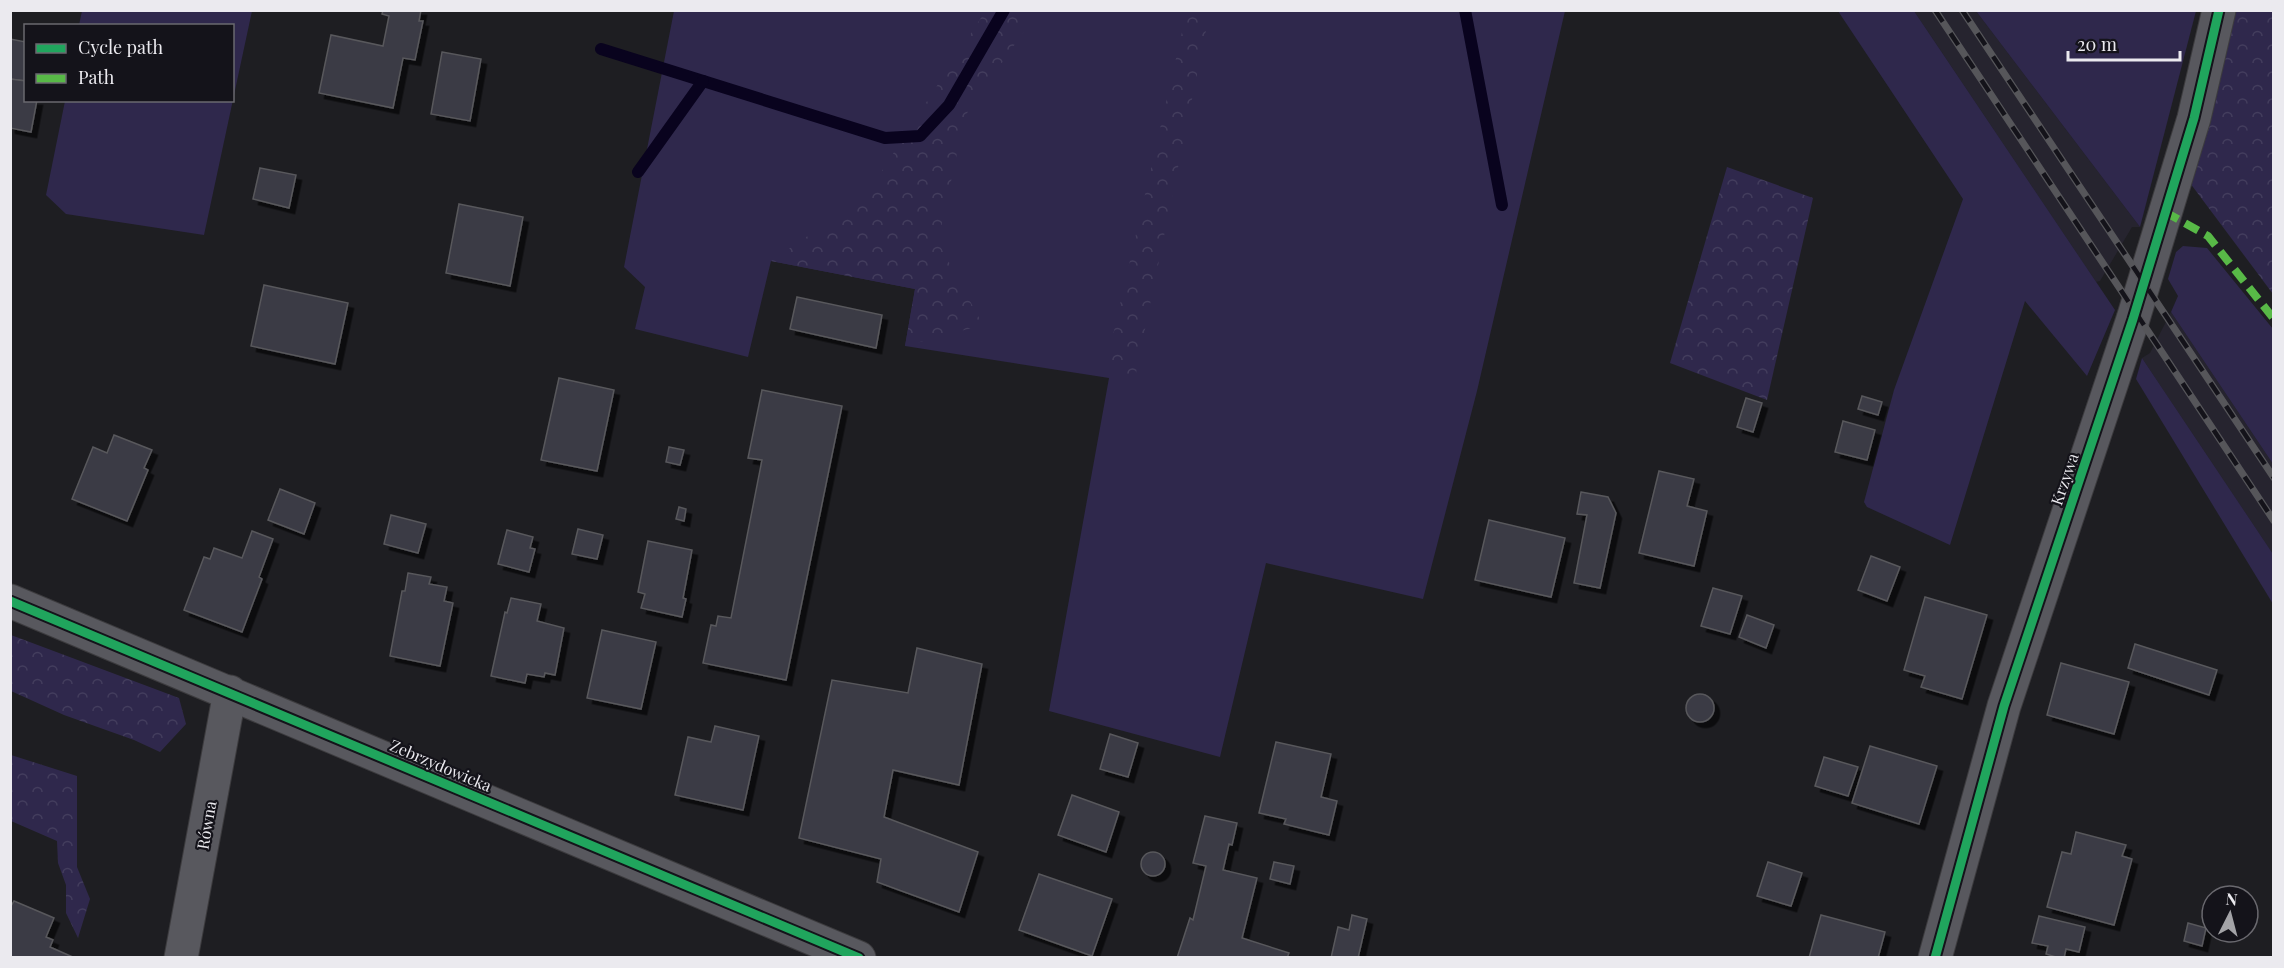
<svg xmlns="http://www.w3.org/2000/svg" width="2284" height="968" font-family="'Playfair Display',serif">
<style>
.built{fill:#26242f}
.green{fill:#2f284c}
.forest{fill:url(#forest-crowns)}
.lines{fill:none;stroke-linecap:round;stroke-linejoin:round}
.stream{stroke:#09031e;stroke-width:12}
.building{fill:#3b3a44;stroke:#58585c;stroke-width:1.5;filter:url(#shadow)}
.minor-casing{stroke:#3c3b3e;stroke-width:35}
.minor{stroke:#58585e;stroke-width:33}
.rail-casing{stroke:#56565a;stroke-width:7}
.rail{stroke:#14131a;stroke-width:4.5;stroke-dasharray:14;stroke-linecap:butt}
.quiet{stroke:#58b947;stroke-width:8;stroke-dasharray:15 8;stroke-linecap:butt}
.cycleway-casing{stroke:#14131a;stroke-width:13}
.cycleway{stroke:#20a55d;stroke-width:9}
.labels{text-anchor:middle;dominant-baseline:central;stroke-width:4.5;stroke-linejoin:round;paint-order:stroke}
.street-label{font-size:16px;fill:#ebeaef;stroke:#14131a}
</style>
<defs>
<pattern id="forest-crowns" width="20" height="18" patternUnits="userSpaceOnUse" patternTransform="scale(1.5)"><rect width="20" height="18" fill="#2f284c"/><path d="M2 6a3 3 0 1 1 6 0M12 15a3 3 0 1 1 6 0" fill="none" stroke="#433d5d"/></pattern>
<filter id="shadow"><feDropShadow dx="5.5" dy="5.5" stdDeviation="0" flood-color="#0009"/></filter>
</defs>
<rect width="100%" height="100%" fill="#1e1e22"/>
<!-- built -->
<g class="built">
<path d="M 1914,11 L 1976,11 L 2140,227 L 2132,227 L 2100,281 L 2096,282 Z"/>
<path d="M 2171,312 L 2273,464 L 2273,554 L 2142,358 L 2150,353 Z"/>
</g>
<!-- green -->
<g class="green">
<path d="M 82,11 L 252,11 L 204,235 L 66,214 L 46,195 L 65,101 L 232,100 L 232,26 L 79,25 Z"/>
<path d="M 674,11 L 1565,11 L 1477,391 L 1423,599 L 1266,563 L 1220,757 L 1049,711 L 1109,378 L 905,346 L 915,289 L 771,261 L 748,357 L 635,329 L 645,287 L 624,267 Z"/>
<path d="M 1838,11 L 1914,11 L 2115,310 L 2087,376 L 2025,301 L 1950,545 L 1867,507 L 1864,502 L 1894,390 L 1963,199 Z"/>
<path d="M 1976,11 L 2196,11 L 2140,227 Z"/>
<path d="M 2183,246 L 2207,248 L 2273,329 L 2273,464 L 2171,312 L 2178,296 L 2168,279 L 2176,252 Z"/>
<path d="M 2142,358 L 2273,554 L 2273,604 L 2136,379 Z"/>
</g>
<!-- forest -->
<g class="forest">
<path d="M 986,10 L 1038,11 L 965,116 L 938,242 L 983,325 L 905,346 L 915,289 L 771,261 L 865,197 Z"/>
<path d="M 1187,10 L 1210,11 L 1134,383 L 1106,366 Z"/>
<path d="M 2231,11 L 2273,11 L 2273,294 L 2190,183 Z"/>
<path d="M 1727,167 L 1813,198 L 1767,400 L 1670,363 Z"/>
<path d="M 11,635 L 179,698 L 186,724 L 160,752 L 134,740 L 64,715 L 11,691 Z"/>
<path d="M 11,755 L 77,776 L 77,867 L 90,899 L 78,938 L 66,913 L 66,885 L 58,863 L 57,841 L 11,821 Z"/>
</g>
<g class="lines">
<!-- stream -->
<g class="stream">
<path d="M 1465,10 L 1502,205"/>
<path d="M 601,49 L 885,138 L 920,136 L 949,105 L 1004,10"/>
<path d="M 638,172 L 703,81"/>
</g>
</g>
<!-- building -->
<g class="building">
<path d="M 383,10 L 421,10 L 419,21 L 423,21 L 415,60 L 403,58 L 393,108 L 319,93 L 331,35 L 383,46 L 389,16 L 382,14 Z"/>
<path d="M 10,39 L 26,42 L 26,81 L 10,79 Z"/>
<path d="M 442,52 L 481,59 L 470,121 L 431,114 Z"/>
<path d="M 10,79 L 26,81 L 26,100 L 37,100 L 31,132 L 10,128 Z"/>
<path d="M 260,168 L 296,175 L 289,208 L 253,199 Z"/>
<path d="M 459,204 L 523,217 L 510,286 L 446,273 Z"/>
<path d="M 264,285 L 348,303 L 335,364 L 251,346 Z"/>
<path d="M 797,297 L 882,315 L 876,348 L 790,329 Z"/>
<path d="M 559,378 L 614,390 L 597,471 L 541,460 Z"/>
<path d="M 762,390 L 842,406 L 786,680 L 703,663 L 711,625 L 716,626 L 718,616 L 731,618 L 762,460 L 748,458 Z"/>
<path d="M 1862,396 L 1882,402 L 1878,415 L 1858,409 Z"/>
<path d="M 1746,398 L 1762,403 L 1753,432 L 1737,427 Z"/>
<path d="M 1843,421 L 1875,430 L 1867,460 L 1835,452 Z"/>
<path d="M 114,435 L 152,450 L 144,468 L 148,470 L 127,521 L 72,499 L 93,447 L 107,453 Z"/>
<path d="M 669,447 L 684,450 L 680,465 L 666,462 Z"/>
<path d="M 1659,471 L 1694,479 L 1687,506 L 1707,511 L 1694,566 L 1639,553 Z"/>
<path d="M 280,489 L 315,503 L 304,534 L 268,520 Z"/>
<path d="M 1581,492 L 1608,497 L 1616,513 L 1600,588 L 1574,583 L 1587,515 L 1577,514 Z"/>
<path d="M 679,507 L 686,509 L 684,521 L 676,519 Z"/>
<path d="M 391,515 L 426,524 L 418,553 L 384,544 Z"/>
<path d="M 1489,520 L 1565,538 L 1551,597 L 1475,580 Z"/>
<path d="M 578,529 L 603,535 L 597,559 L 572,554 Z"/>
<path d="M 507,530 L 533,537 L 530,548 L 535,549 L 529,572 L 498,564 Z"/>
<path d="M 252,531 L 273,539 L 259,577 L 262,579 L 242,632 L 184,610 L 204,557 L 210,559 L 214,548 L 242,558 Z"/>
<path d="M 648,541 L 692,550 L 683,598 L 686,599 L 682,617 L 641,608 L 645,594 L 638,592 Z"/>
<path d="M 1871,556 L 1900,567 L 1887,601 L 1858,590 Z"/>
<path d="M 408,573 L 431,577 L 429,584 L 447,587 L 444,601 L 453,603 L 440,666 L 390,656 L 402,591 L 405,591 Z"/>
<path d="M 1713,588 L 1742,596 L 1730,634 L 1701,626 Z"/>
<path d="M 1925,597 L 1987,615 L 1962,699 L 1921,687 L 1925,676 L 1904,670 Z"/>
<path d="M 511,598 L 541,604 L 537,621 L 564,628 L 555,675 L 545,673 L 544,677 L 527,674 L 525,683 L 491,676 L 505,612 L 507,613 Z"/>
<path d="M 1747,615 L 1774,625 L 1766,648 L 1739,637 Z"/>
<path d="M 602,630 L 656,642 L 641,709 L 587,698 Z"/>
<path d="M 2135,644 L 2217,670 L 2209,695 L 2128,668 Z"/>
<path d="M 917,648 L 982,664 L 959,785 L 893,770 L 884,817 L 978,852 L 959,912 L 877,882 L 881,859 L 799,838 L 832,680 L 908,693 Z"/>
<path d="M 2061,663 L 2129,682 L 2114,734 L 2047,715 Z"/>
<circle cx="1700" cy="708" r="14"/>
<path d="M 715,726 L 759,736 L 743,810 L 675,795 L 688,737 L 711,742 Z"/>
<path d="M 1110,734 L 1138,743 L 1128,777 L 1100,769 Z"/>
<path d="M 1276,742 L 1331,754 L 1321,797 L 1337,801 L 1329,835 L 1284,824 L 1286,819 L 1259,813 Z"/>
<path d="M 1870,746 L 1937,766 L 1919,824 L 1852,803 Z"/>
<path d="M 1824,757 L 1858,767 L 1848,796 L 1815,786 Z"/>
<path d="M 1072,795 L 1119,812 L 1106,852 L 1058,835 Z"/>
<path d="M 1205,816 L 1237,823 L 1232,845 L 1229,844 L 1223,870 L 1257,878 L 1242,938 L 1289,953 L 1287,958 L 1177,958 L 1190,918 L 1193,920 L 1206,866 L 1193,863 Z"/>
<path d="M 2076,832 L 2126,845 L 2122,856 L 2132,859 L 2114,925 L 2047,907 L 2062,852 L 2071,854 Z"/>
<circle cx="1153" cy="864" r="12"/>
<path d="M 1274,862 L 1294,866 L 1290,884 L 1270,879 Z"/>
<path d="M 1768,862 L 1802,873 L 1791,906 L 1757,896 Z"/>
<path d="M 1039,874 L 1112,899 L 1092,956 L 1019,930 Z"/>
<path d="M 14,901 L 54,918 L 46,937 L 53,940 L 50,947 L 75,958 L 10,958 L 10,908 Z"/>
<path d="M 1352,915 L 1367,919 L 1358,958 L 1331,958 L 1338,927 L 1349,930 Z"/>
<path d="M 1821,915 L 1885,932 L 1878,958 L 1809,958 Z"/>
<path d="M 2039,916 L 2085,927 L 2079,952 L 2066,949 L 2064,958 L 2059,958 L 2046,954 L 2048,946 L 2032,943 Z"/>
<path d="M 2188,923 L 2206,928 L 2202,946 L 2184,941 Z"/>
</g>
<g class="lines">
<!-- minor casing -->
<g class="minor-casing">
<g id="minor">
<path d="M 10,601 L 859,958"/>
<path d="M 181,958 L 230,692"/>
<path d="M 1935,958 L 2004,706 L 2133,319 L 2194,118 L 2219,10"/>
</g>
</g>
<!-- minor -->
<use href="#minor" class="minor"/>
<!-- rail casing -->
<g class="rail-casing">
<g id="rail">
<path d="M 1935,10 L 2274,521"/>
<path d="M 1962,10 L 2274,478"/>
</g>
</g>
<!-- rail -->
<use href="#rail" class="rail"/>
<!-- quiet -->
<path class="quiet" d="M 2165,212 L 2208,236 L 2274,319"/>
<!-- cycleway casing -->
<g class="cycleway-casing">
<g id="cycleway">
<path d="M 10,601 L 859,958"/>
<path d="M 1935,958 L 2004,706 L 2133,319 L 2194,118 L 2219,10"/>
</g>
</g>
<!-- cycleway -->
<use href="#cycleway" class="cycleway"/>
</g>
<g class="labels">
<!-- street labels -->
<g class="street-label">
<text transform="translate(2064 479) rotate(-71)">Krzywa</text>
<text transform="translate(441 765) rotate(23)">Zebrzydowicka</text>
<text transform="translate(206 825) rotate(-80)">Równa</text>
</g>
</g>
<!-- border -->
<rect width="2284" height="968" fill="none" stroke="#ebeaef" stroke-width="24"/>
<!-- legend -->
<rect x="24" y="24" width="210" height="78" fill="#14131a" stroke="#6a696f" stroke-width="1.5"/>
<rect x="36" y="44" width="30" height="9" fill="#20a55d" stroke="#6a696f" stroke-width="1.5"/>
<text x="78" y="54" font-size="18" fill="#ebeaef">Cycle path</text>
<rect x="36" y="74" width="30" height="9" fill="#58b947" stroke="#6a696f" stroke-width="1.5"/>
<text x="78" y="84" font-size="18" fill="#ebeaef">Path</text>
<!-- north arrow -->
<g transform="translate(2230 914) rotate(6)"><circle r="28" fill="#14131a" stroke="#6a696f" stroke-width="1.5"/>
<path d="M0-4.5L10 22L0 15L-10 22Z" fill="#a3a3a7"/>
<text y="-9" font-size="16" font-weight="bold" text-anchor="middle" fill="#ebeaef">N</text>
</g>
<!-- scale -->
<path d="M2068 51v9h112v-9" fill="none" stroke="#ebeaef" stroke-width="3"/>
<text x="2077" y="51" font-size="18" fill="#ebeaef" stroke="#14131a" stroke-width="4.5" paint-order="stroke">20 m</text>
</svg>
